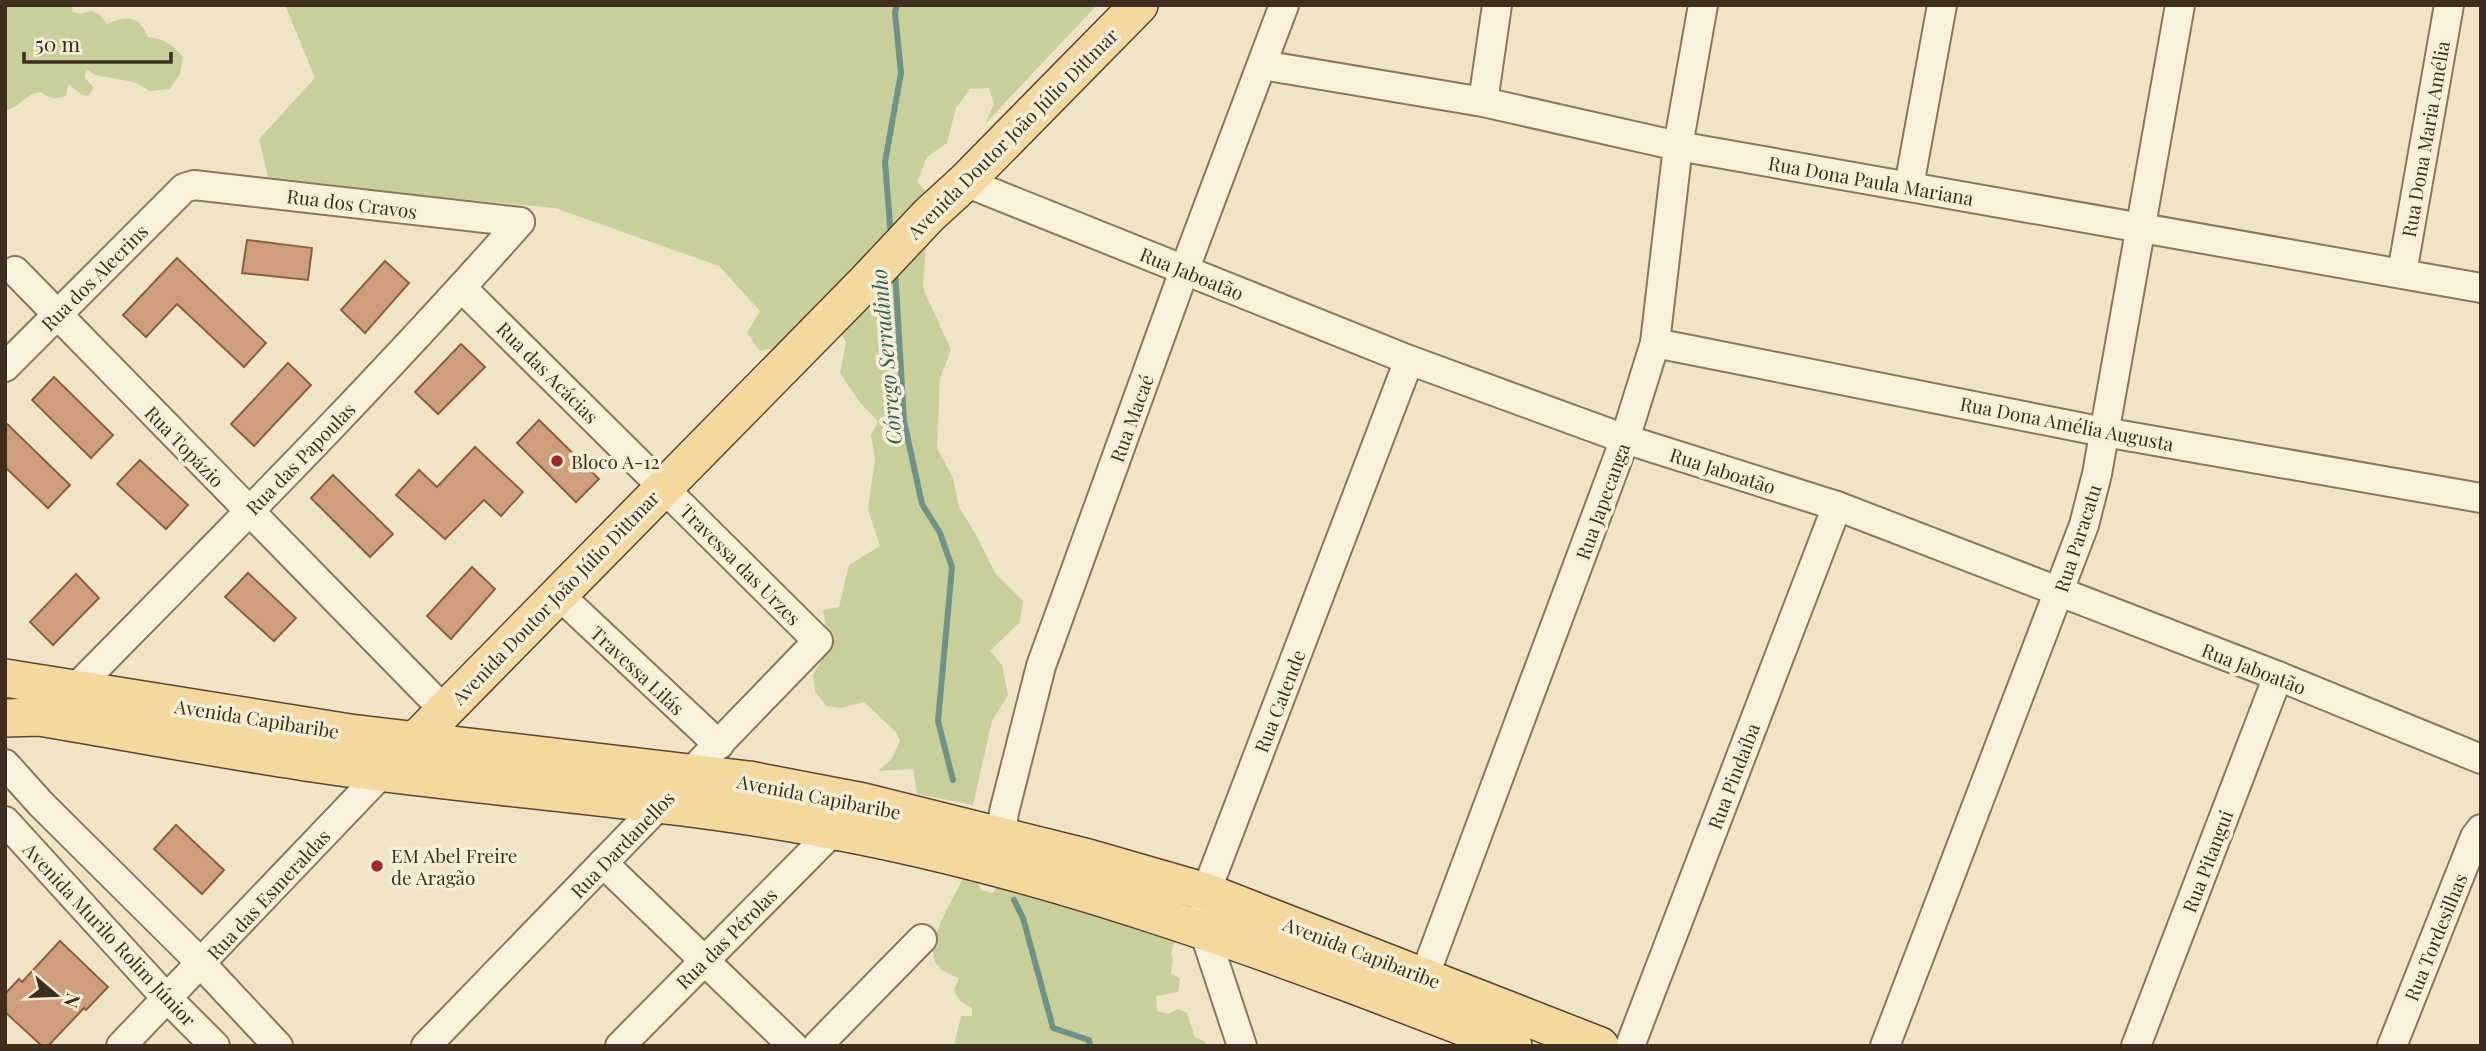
<svg xmlns="http://www.w3.org/2000/svg" width="2486" height="1051" font-family="'Playfair Display',serif">
<style>
.green{fill:#c9cf9b}
.lines{fill:none;stroke-linecap:round;stroke-linejoin:round}
.stream{stroke:#6f938a;stroke-width:6}
.building{fill:#cf9f7d;stroke:#8d5f41;stroke-width:2}
.minor-casing{stroke:#8d765c;stroke-width:32}
.major-casing{stroke:#5b4430;stroke-width:40}
.minor{stroke:#faf1dc;stroke-width:28}
.major{stroke:#f3d9a0;stroke-width:37}
.poi-dot{fill:#9e2a2b;stroke:#f7eed8;stroke-width:2.5}
.labels{text-anchor:middle;dominant-baseline:central;stroke-width:7;stroke-linejoin:round;paint-order:stroke}
.street-label{font-size:19px;fill:#3d2e20;stroke:#f7eed8}
.poi-label{font-size:19px;fill:#3d2e20;stroke:#f7eed8;text-anchor:start}
.water-label{font-size:21px;font-style:italic;fill:#2f5d5a;stroke:#f7eed8}
</style>
<rect width="100%" height="100%" fill="#f0e4c8"/>
<!-- green -->
<g class="green">
<path d="M 5,5 L 73,5 L 72,12 L 80,14 L 92,11 L 100,15 L 107,24 C 128,15 139,16 148,37 C 165,39 172,44 183,57 L 180,74 L 170,89 L 150,91 L 134,82 L 95,75 L 86,69 L 85,78 L 94,88 L 88,96 L 81,94 L 68,84 L 66,95 C 56,101 50,98 40,92 C 22,96 22,106 5,111 Z"/>
<path d="M 285,5 L 1097,5 L 985,124 L 994,104 L 989,88 L 970,89 L 956,108 L 947,143 L 927,157 L 917,182 L 932,198 L 926,242 L 923,288 L 951,350 L 940,378 L 937,448 L 953,478 L 959,507 L 975,533 L 995,573 L 1023,601 L 1020,622 L 990,651 L 1002,665 L 1008,695 L 992,721 L 973,805 L 917,794 L 913,769 L 878,771 L 891,760 L 900,741 L 896,732 L 864,702 L 842,708 L 826,706 L 815,691 L 813,674 C 832,648 829,641 823,610 L 839,607 L 849,565 L 880,546 L 868,509 L 875,459 L 871,435 L 878,421 L 861,404 L 840,373 L 846,342 L 831,315 L 787,345 L 760,351 L 747,333 L 760,311 L 719,266 L 555,208 L 269,181 L 259,139 L 315,78 Z"/>
<path d="M 975,877 L 981,890 L 993,893 L 997,885 L 1170,933 L 1175,942 L 1171,952 L 1173,960 L 1171,973 L 1180,979 L 1178,992 L 1156,996 L 1157,1011 L 1168,1014 L 1178,1009 L 1187,1013 L 1195,1037 L 1205,1042 L 1207,1046 L 954,1046 L 961,1016 L 972,1016 L 972,1008 L 960,1001 L 954,990 L 959,978 C 951,975 940,971 936,963 C 924,943 954,898 963,878 Z"/>
</g>
<g class="lines">
<!-- stream -->
<g class="stream">
<path d="M 891,237 L 885,162 L 901,73 L 895,13 L 897,5"/>
<path d="M 895,269 L 904,421 L 922,504 L 940,533 L 952,567 L 938,721 L 953,780"/>
<path d="M 1014,900 L 1023,918 L 1053,1028 L 1089,1040 L 1090,1046"/>
</g>
</g>
<!-- building -->
<g class="building">
<path d="M 247,240 L 312,248 L 308,280 L 242,273 Z"/>
<path d="M 177,258 L 266,343 L 244,367 L 177,304 L 146,337 L 123,315 Z"/>
<path d="M 385,261 L 409,283 L 365,333 L 341,310 Z"/>
<path d="M 461,344 L 485,367 L 438,414 L 415,392 Z"/>
<path d="M 288,363 L 311,385 L 254,446 L 231,424 Z"/>
<path d="M 54,377 L 113,435 L 91,458 L 32,400 Z"/>
<path d="M 539,420 L 599,479 L 576,502 L 517,443 Z"/>
<path d="M 5,422 L 70,485 L 48,508 L 5,467 Z"/>
<path d="M 475,447 L 523,492 L 501,516 L 484,500 L 445,539 L 396,495 L 419,470 L 437,487 Z"/>
<path d="M 140,460 L 188,505 L 166,529 L 117,484 Z"/>
<path d="M 333,475 L 393,534 L 370,557 L 311,498 Z"/>
<path d="M 472,567 L 495,589 L 451,639 L 427,616 Z"/>
<path d="M 248,573 L 296,618 L 274,641 L 225,597 Z"/>
<path d="M 76,574 L 99,598 L 53,645 L 30,622 Z"/>
<path d="M 176,825 L 224,870 L 202,894 L 154,849 Z"/>
<path d="M 60,941 L 108,987 L 86,1010 L 84,1008 L 48,1046 L 42,1046 L 5,1012 L 5,994 L 19,979 L 22,982 Z"/>
</g>
<g class="lines">
<!-- minor casing -->
<g class="minor-casing">
<g id="minor">
<path d="M 1262,65 L 1483,102 L 1678,146 L 2481,288"/>
<path d="M 1483,102 L 1497,5"/>
<path d="M 965,182 L 1409,360 L 1625,439 L 1837,506 L 2278,676 L 2481,759"/>
<path d="M 1909,186 L 1942,5"/>
<path d="M 15,271 L 444,710"/>
<path d="M 2402,273 L 2449,5"/>
<path d="M 1655,343 L 2104,432 L 2481,498"/>
<path d="M 5,367 L 184,188 L 194,185 L 520,222"/>
<path d="M 558,594 L 719,745"/>
<path d="M 75,689 C 226,535 378,383 520,222"/>
<path d="M 5,764 L 41,804 L 192,954 L 278,1046"/>
<path d="M 5,821 L 159,990 L 215,1046"/>
<path d="M 999,854 L 1004,812 L 1041,666 L 1184,271 L 1284,5"/>
<path d="M 603,863 L 793,1046"/>
<path d="M 1417,996 L 1625,439 L 1655,343 L 1678,146 L 1703,5"/>
<path d="M 121,1046 L 383,772"/>
<path d="M 426,1046 L 818,641 L 462,288"/>
<path d="M 620,1046 L 845,819"/>
<path d="M 817,1046 L 922,939"/>
<path d="M 1242,1046 L 1204,931 L 1206,892 L 1409,360"/>
<path d="M 1630,1046 L 1837,506"/>
<path d="M 1885,1046 L 2084,525 L 2097,474 L 2180,5"/>
<path d="M 2136,1046 L 2278,676"/>
<path d="M 2392,1046 L 2475,837 L 2481,829"/>
</g>
</g>
<!-- major casing -->
<g class="major-casing">
<g id="major">
<path d="M 5,678 L 350,733 L 749,780 L 863,802 L 1088,858 L 1206,892 L 1600,1046"/>
<path d="M 5,718 L 39,717 C 142,734 244,754 347,768 C 508,790 671,800 831,830 C 1066,873 1291,960 1513,1046"/>
<path d="M 404,752 L 865,283 L 929,215 L 965,182 L 1139,5"/>
</g>
</g>
<!-- minor -->
<use href="#minor" class="minor"/>
<!-- major -->
<use href="#major" class="major"/>
</g>
<!-- markers -->
<g class="poi-dot">
<circle cx="557" cy="461" r="7"/>
<circle cx="377" cy="866" r="7"/>
</g>
<g class="labels">
<!-- street labels -->
<g class="street-label">
<text transform="translate(1012 133) rotate(-45)">Avenida Doutor João Júlio Dittmar</text>
<text transform="translate(2425 139) rotate(-80)">Rua Dona Maria Amélia</text>
<text transform="translate(1871 180) rotate(10)">Rua Dona Paula Mariana</text>
<text transform="translate(352 203) rotate(7)">Rua dos Cravos</text>
<text transform="translate(1192 273) rotate(22)">Rua Jaboatão</text>
<text transform="translate(94 277) rotate(-45)">Rua dos Alecrins</text>
<text transform="translate(548 372) rotate(45)">Rua das Acácias</text>
<text transform="translate(1131 418) rotate(-70)">Rua Macaé</text>
<text transform="translate(2067 423) rotate(11)">Rua Dona Amélia Augusta</text>
<text transform="translate(185 446) rotate(46)">Rua Topázio</text>
<text transform="translate(300 458) rotate(-46)">Rua das Papoulas</text>
<text transform="translate(1723 470) rotate(18)">Rua Jaboatão</text>
<text transform="translate(1602 501) rotate(-70)">Rua Japecanga</text>
<text transform="translate(2077 538) rotate(-72)">Rua Paracatu</text>
<text transform="translate(741 564) rotate(45)">Travessa das Urzes</text>
<text transform="translate(555 597) rotate(-46)">Avenida Doutor João Júlio Dittmar</text>
<text transform="translate(2254 668) rotate(21)">Rua Jaboatão</text>
<text transform="translate(638 670) rotate(43)">Travessa Lilás</text>
<text transform="translate(1279 701) rotate(-69)">Rua Catende</text>
<text transform="translate(257 718) rotate(9)">Avenida Capibaribe</text>
<text transform="translate(1733 776) rotate(-69)">Rua Pindaíba</text>
<text transform="translate(819 796) rotate(11)">Avenida Capibaribe</text>
<text transform="translate(622 844) rotate(-46)">Rua Dardanellos</text>
<text transform="translate(2207 861) rotate(-69)">Rua Pitangui</text>
<text transform="translate(268 894) rotate(-47)">Rua das Esmeraldas</text>
<text transform="translate(110 934) rotate(47)">Avenida Murilo Rolim Júnior</text>
<text transform="translate(2435 937) rotate(-68)">Rua Tordesilhas</text>
<text transform="translate(726 938) rotate(-45)">Rua das Pérolas</text>
<text transform="translate(1362 952) rotate(21)">Avenida Capibaribe</text>
</g>
<!-- poi labels -->
<g class="poi-label">
<text x="571" y="461">Bloco A-12</text>
<text x="391" y="855">EM Abel Freire<tspan x="391" dy="22">de Aragão</tspan></text>
</g>
<!-- water labels -->
<g class="water-label">
<text transform="translate(885 357) rotate(-95)">Córrego Serradinho</text>
</g>
</g>
<!-- border -->
<rect width="2486" height="1051" fill="none" stroke="#3d2e20" stroke-width="14"/>
<!-- north arrow -->
<g transform="translate(56 995) rotate(109)" stroke="#f7eed8" stroke-width="5" paint-order="stroke">
<path d="M0-5L12 26L0 18L-12 26Z" fill="#3d2e20"/>
<text y="-10" font-size="19" font-weight="bold" text-anchor="middle" fill="#3d2e20">N</text>
</g>
<!-- scale -->
<path d="M24 52v10h147v-10" fill="none" stroke="#3d2e20" stroke-width="3.5"/>
<text x="35" y="52" font-size="21" fill="#3d2e20" stroke="#f7eed8" stroke-width="5" paint-order="stroke">50 m</text>
</svg>
